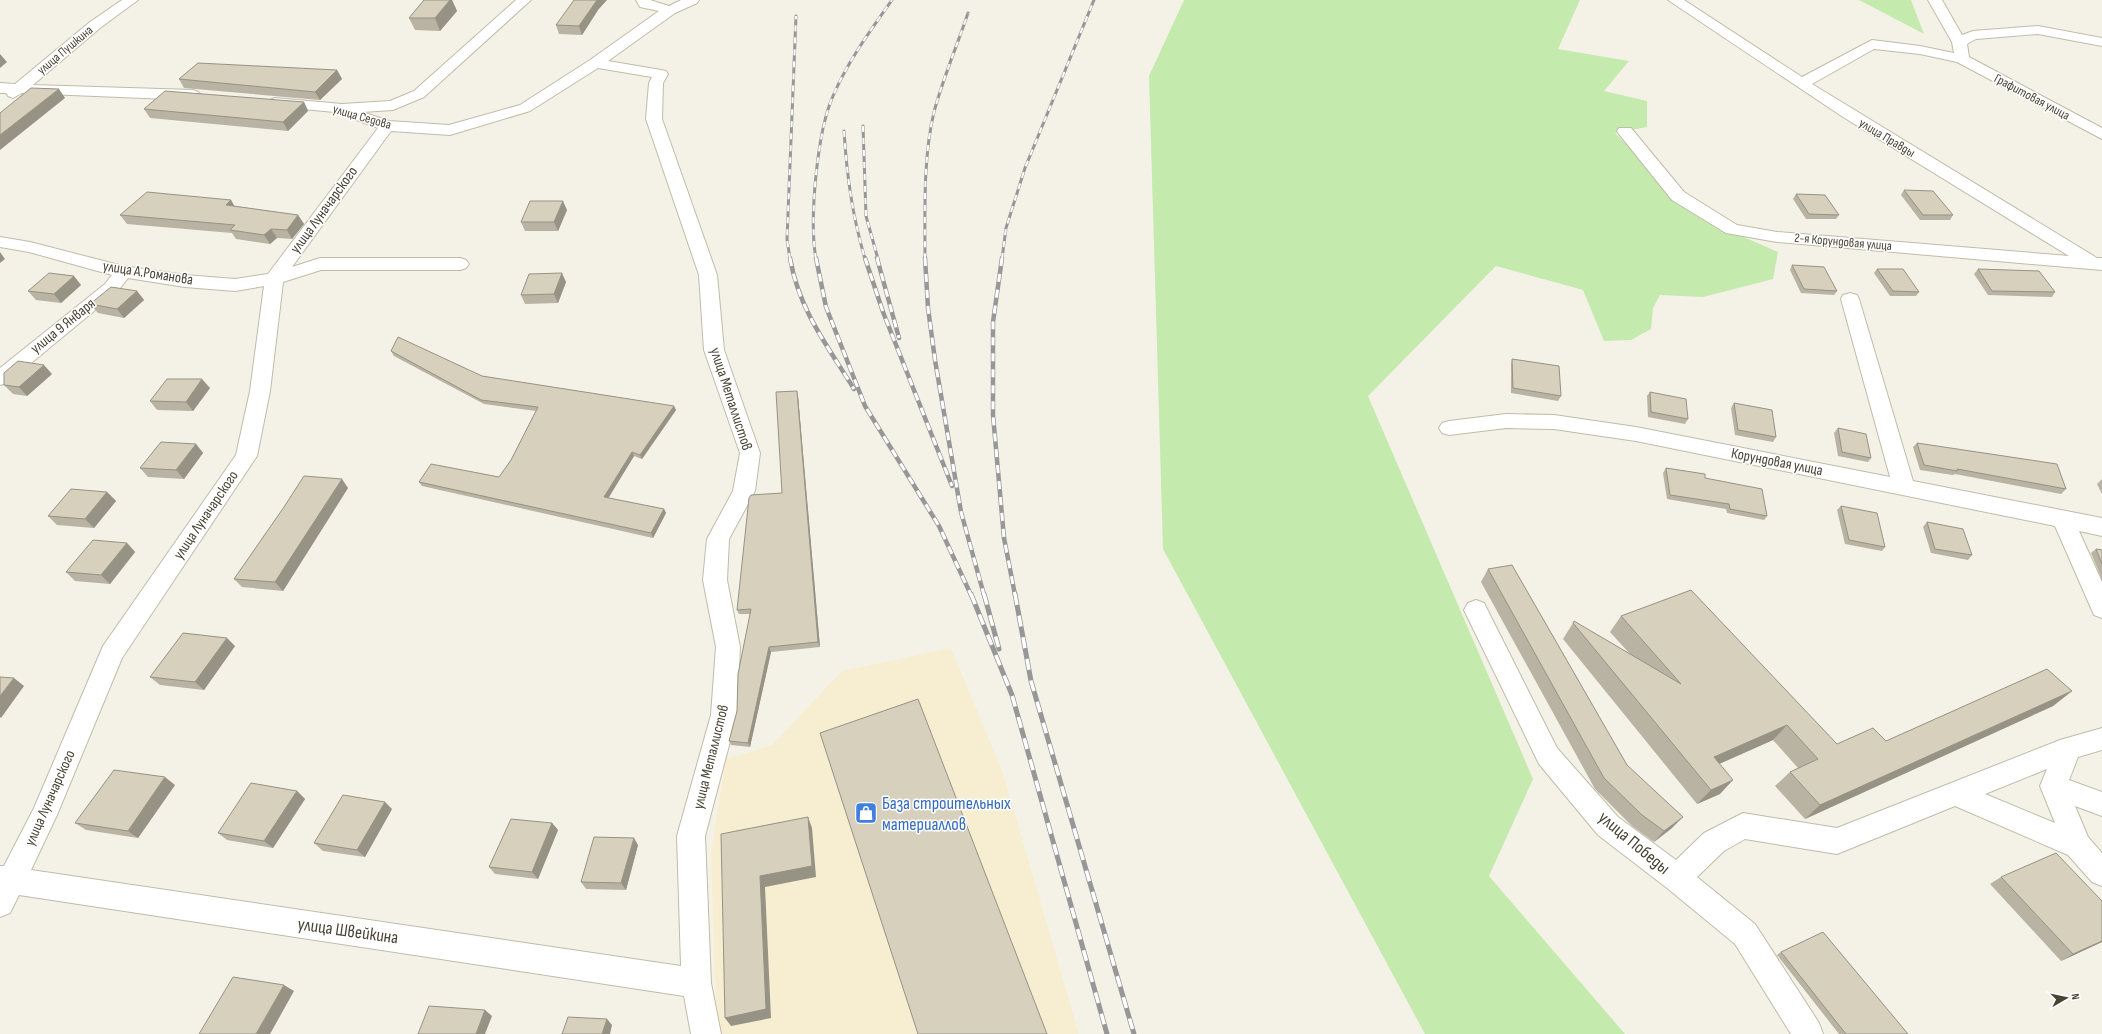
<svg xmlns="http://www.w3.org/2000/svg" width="2102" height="1034" font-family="'Sofia Sans Condensed',sans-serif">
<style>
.commercial{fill:#f7edd1}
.green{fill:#c5eaae}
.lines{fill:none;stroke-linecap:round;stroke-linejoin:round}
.minor-casing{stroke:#c0bca9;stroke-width:2}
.minor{fill:#fff;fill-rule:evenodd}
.rail-far2-casing{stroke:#979797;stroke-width:3}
.rail-far1-casing{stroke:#979797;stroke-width:4.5}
.rail-casing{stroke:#979797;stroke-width:5}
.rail-far2{stroke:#fff;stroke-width:2;stroke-dasharray:6;stroke-linecap:butt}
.rail-far1{stroke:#fff;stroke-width:3;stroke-dasharray:8;stroke-linecap:butt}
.rail{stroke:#fff;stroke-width:3.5;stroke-dasharray:11;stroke-linecap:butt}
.wall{fill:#b8b3a2}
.shaded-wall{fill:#969284}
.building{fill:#d6d0bc;stroke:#969284}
.labels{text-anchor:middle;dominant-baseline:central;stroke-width:3;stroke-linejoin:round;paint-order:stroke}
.far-street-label{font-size:13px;fill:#484435;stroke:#fff}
.street-label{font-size:15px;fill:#484435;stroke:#fff}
.near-shop-label{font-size:18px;fill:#366cbe;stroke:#fff;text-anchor:start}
.near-street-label{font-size:18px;fill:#484435;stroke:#fff}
</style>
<rect width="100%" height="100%" fill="#f4f2e7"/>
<!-- commercial -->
<path class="commercial" d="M 951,648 L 1003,773 L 1079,1034 L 719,1034 L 714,961 L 711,853 L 726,759 L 772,745 L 842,671 Z"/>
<!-- green -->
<g class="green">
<path d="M 1184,0 L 1580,0 L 1558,49 L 1629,61 L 1604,91 L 1647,101 L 1647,127 L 1615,133 L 1698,217 L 1778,252 L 1773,279 L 1703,297 L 1660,295 L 1653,308 L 1651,329 L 1631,340 L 1604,341 L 1583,290 L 1496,266 L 1368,396 L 1533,779 L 1489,876 L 1625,1034 L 1425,1034 L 1163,549 L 1149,76 Z"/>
<path d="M 1859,0 L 1911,0 L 1924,34 Z"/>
</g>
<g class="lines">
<!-- minor casing -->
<g class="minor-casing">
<g id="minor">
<path d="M 122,0 L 138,0 L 100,28 L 33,85 L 193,90 L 198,92 L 201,95 L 198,98 L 193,100 L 22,93 L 13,98 L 8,96 L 6,93 L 0,93 L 0,83 L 15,84 L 90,22 Z"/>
<path d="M 516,0 L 531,0 L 424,97 L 393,110 L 362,112 L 389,121 L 449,125 L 520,105 L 590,60 L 659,11 L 640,7 L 636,0 L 650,0 L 669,6 L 681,0 L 699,0 L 697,3 L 675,13 L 608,61 L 661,70 L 666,71 L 668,74 L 663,83 L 662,119 L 717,275 L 724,350 L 760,453 L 755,491 L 729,539 L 727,580 L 740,647 L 737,715 L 705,836 L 711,983 L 721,1034 L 691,1034 L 684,996 L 19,895 L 10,913 L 0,917 L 0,866 L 4,866 L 34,808 L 103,646 L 236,455 L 250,391 L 264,286 L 235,291 L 185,287 L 128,278 L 117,292 L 7,383 L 0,385 L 0,368 L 105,284 L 112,275 L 29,252 L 0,247 L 0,237 L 30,242 L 123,266 L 185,275 L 235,279 L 268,274 L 378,128 L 335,112 L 270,106 L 267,103 L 270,100 L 275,98 L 342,104 L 390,101 L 414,91 ZM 598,68 L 652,77 L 649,83 L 646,119 L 699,275 L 704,350 L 740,453 L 733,491 L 707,539 L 703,580 L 716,647 L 711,715 L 677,836 L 681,966 L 31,870 L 57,815 L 122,658 L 257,456 L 270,391 L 283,282 L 321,270 L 460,270 L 466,268 L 469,264 L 466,260 L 460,258 L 320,258 L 292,267 L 391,131 L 450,135 L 530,111 Z"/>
<path d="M 1668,0 L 1684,0 L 1802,77 L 1872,40 L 1920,46 L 1954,53 L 1952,42 L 1928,0 L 1942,0 L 1962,35 L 1973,31 L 2038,26 L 2102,38 L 2102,46 L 2038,34 L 1976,39 L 1967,44 L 1969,57 L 2102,128 L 2102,139 L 1957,62 L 1920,54 L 1874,49 L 1812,84 L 2097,258 L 2102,258 L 2102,270 L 1777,242 L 1726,233 L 1672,200 L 1619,134 L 1617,131 L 1619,128 L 1631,128 L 1684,192 L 1737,225 L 1777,232 L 2069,256 L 1843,117 Z"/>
<path d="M 1850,293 L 1857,295 L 1859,299 L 1913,481 L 2102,518 L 2102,536 L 2079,531 L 2102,582 L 2102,618 L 2094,615 L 2055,526 L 1636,441 L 1554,429 L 1506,428 L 1449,435 L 1442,433 L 1439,428 L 1442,423 L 1449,421 L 1506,414 L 1554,415 L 1636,427 L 1890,477 L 1841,299 L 1843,295 Z"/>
<path d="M 1476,600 L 1484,603 L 1557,748 L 1618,817 L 1676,860 L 1704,833 L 1743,813 L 1837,828 L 2060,740 L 2102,728 L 2102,750 L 2078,757 L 2069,780 L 2102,792 L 2102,816 L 2075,806 L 2088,837 L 2102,853 L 2102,886 L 2092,882 L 2068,855 L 1955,806 L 1837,854 L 1745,839 L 1724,851 L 1697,877 L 1755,924 L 1819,1023 L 1823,1034 L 1791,1034 L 1735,944 L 1667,888 L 1598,835 L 1539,764 L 1464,610 L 1468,603 ZM 2047,769 L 2040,786 L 2055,823 L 1985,794 Z"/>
</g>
</g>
<!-- minor -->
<use href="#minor" class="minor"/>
<!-- rail-far2 casing -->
<g class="rail-far2-casing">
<g id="rail-far2">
<path d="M 863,126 L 866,216 L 878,259"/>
<path d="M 844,131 C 847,177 852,214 865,259"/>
<path d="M 790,259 L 787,239 L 796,16"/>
<path d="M 816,259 C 809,220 817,132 833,96 C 848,61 870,31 892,0"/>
<path d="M 925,259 C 925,212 923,157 934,112 C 943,78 957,46 968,13"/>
<path d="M 1002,259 L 1006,228 L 1025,168 L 1094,0"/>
</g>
</g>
<!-- rail-far1 casing -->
<g class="rail-far1-casing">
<g id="rail-far1">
<path d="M 790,258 C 799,310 827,345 854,389"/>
<path d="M 816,258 L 826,307 L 865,406 L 939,526 L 971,595"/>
<path d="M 865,258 L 883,312 L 952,486"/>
<path d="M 877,258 L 899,338"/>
<path d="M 925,258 L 928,308 L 935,360 L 961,512 L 984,595"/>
<path d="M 1002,258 L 993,322 L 993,415 L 1004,538 L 1015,595"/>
</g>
</g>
<!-- rail casing -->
<g class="rail-casing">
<g id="rail">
<path d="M 971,594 L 1012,695 L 1107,1034"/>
<path d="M 984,594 L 999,649"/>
<path d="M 1015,594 L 1031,681 L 1134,1034"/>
</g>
</g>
<!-- rail-far2 -->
<use href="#rail-far2" class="rail-far2"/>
<!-- rail-far1 -->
<use href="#rail-far1" class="rail-far1"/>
<!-- rail -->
<use href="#rail" class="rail"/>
</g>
<!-- wall -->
<g class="wall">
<path d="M 424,0 L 452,0 L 457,11 L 440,31 L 415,30 L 409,18 Z"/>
<path d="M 598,10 L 582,35 L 559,34 L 556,25 Z"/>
<path d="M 337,70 L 342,79 L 320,100 L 184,88 L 179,79 Z"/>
<path d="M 304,102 L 308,111 L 288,131 L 150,118 L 144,109 Z"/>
<path d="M 1904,190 L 1953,215 L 1950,220 L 1920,220 L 1901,195 Z"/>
<path d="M 1796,194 L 1839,215 L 1836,219 L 1806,219 L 1793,199 Z"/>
<path d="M 231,200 L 234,206 L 298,215 L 304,224 L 292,239 L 277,238 L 270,244 L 236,239 L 232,233 L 127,224 L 120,215 Z"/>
<path d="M 567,210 L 558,231 L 525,231 L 521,222 Z"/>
<path d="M 1792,265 L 1837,291 L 1834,295 L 1801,293 L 1790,270 Z"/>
<path d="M 1877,269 L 1919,292 L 1916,296 L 1890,296 L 1874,273 Z"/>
<path d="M 1978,269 L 2055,292 L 2052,297 L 1988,295 L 1974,274 Z"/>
<path d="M 566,282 L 558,303 L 525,304 L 521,295 Z"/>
<path d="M 81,285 L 61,303 L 36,300 L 28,291 Z"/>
<path d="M 137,291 L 144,300 L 124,318 L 98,313 L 90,304 Z"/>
<path d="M 391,351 L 482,376 L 676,410 L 642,459 L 634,456 L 608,498 L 664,509 L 666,513 L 653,538 L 422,486 L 419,482 L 499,477 L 511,460 L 536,411 L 484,404 L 394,356 Z"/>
<path d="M 1512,359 L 1561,396 L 1558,401 L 1511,393 L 1511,364 Z"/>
<path d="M 52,374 L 27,396 L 13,394 L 4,385 Z"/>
<path d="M 210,388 L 193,411 L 157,410 L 150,401 Z"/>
<path d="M 797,391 L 798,396 L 820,647 L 771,652 L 750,747 L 731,745 L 729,741 L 737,711 L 750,614 L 739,614 L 737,610 L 782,493 Z"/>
<path d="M 1650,392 L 1688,419 L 1685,424 L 1648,417 L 1647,396 Z"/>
<path d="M 1734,403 L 1776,437 L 1773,442 L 1735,435 L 1731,408 Z"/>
<path d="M 1838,428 L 1871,458 L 1868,462 L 1838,456 L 1834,433 Z"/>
<path d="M 1917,443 L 2066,489 L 2061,494 L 1955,474 L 1953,475 L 1920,470 L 1913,447 Z"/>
<path d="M 196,444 L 203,453 L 184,479 L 148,477 L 140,468 Z"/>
<path d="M 1666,468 L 1705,478 L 1767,516 L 1764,520 L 1727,513 L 1726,509 L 1667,499 L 1663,473 Z"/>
<path d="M 2102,479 L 2102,494 L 2097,484 Z"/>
<path d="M 348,488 L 283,591 L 242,587 L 234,579 Z"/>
<path d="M 107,492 L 116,501 L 94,528 L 57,525 L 48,516 Z"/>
<path d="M 1841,506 L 1885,547 L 1882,551 L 1845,544 L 1837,510 Z"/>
<path d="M 1927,522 L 1972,555 L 1968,560 L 1931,553 L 1923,527 Z"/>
<path d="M 127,543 L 135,552 L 110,584 L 75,581 L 66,572 Z"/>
<path d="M 2096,549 L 2102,550 L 2102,580 L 2091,553 Z"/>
<path d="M 1488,569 L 1672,828 L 1654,842 L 1632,826 L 1595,789 L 1481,582 Z"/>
<path d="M 1621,616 L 1837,744 L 1886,741 L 2072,691 L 2053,706 L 1805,819 L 1775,786 L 1790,772 L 1798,768 L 1773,740 L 1719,764 L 1720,794 L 1697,804 L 1563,639 L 1573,623 L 1630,654 L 1610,632 Z"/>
<path d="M 235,646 L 204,690 L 160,685 L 150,677 Z"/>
<path d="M 175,785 L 138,838 L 86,830 L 75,823 Z"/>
<path d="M 297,791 L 305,799 L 273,848 L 227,840 L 218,833 Z"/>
<path d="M 392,809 L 365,857 L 323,851 L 314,843 Z"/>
<path d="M 552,823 L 558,830 L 538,879 L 495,874 L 489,867 Z"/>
<path d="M 638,845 L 626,890 L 586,889 L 581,882 Z"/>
<path d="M 2001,877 L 2102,901 L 2102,942 L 2061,961 L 1990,884 Z"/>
<path d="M 1781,952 L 1908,1034 L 1839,1034 L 1777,955 Z"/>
</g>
<!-- shaded-wall -->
<g class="shaded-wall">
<path d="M 450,0 L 452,0 L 457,11 L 440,31 L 435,18 Z"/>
<path d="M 597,0 L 607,0 L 598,10 L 582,35 L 579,26 Z"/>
<path d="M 0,54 L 7,62 L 0,68 Z"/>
<path d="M 337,70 L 342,79 L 320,100 L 315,92 Z"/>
<path d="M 59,89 L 65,98 L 0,150 L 0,135 Z"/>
<path d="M 304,102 L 308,111 L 288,131 L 283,122 Z"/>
<path d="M 231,200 L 236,209 L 226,205 Z"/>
<path d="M 563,201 L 567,210 L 558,231 L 554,222 Z"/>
<path d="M 298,215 L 304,224 L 292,239 L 287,230 Z"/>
<path d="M 271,229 L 277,238 L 270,244 L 264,235 Z"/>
<path d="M 0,252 L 5,259 L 0,263 Z"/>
<path d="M 562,273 L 566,282 L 558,303 L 554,294 Z"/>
<path d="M 74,276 L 81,285 L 61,303 L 54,294 Z"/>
<path d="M 137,291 L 144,300 L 124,318 L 117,309 Z"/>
<path d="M 44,365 L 52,374 L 27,396 L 19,387 Z"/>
<path d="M 202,379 L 210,388 L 193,411 L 186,402 Z"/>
<path d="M 797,391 L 798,396 L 820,647 L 818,642 Z"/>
<path d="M 674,406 L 676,410 L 642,459 L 640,455 Z"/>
<path d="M 196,444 L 203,453 L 184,479 L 176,470 Z"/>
<path d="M 632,452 L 634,456 L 606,502 L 604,497 Z"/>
<path d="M 342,479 L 348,488 L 283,591 L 275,582 Z"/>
<path d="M 107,492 L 116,501 L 94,528 L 85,519 Z"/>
<path d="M 664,509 L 666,513 L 653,538 L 651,533 Z"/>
<path d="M 127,543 L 135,552 L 110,584 L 101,575 Z"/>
<path d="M 227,638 L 235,646 L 204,690 L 195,682 Z"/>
<path d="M 769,647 L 771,652 L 750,747 L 748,743 Z"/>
<path d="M 14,678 L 24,686 L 1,718 L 0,717 L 0,696 Z"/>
<path d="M 2072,691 L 2053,706 L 1805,819 L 1820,805 Z"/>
<path d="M 1787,725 L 1773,740 L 1701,772 L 1714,757 Z"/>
<path d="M 165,777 L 175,785 L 138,838 L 128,831 Z"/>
<path d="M 1733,780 L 1720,794 L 1697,804 L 1711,790 Z"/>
<path d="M 297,791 L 305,799 L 273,848 L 264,841 Z"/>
<path d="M 385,802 L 392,809 L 365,857 L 357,850 Z"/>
<path d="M 808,817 L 812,828 L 816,877 L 765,887 L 771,1018 L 731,1026 L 725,1018 L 760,876 Z"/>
<path d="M 1683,817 L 1672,828 L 1654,842 L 1664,831 Z"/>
<path d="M 552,823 L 558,830 L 538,879 L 532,872 Z"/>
<path d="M 634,838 L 638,845 L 626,890 L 621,883 Z"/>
<path d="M 2102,941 L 2102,942 L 2061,961 L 2073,954 Z"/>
<path d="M 284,985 L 294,991 L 270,1034 L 256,1034 Z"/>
<path d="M 485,1010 L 492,1016 L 485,1034 L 476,1034 Z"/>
<path d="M 607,1019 L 612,1025 L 610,1034 L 602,1034 Z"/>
</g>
<!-- building -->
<g class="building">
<path d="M 424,0 L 450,0 L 435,18 L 409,18 Z"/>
<path d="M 574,0 L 597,0 L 579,26 L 556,25 Z"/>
<path d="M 198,63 L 337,70 L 315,92 L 179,79 Z"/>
<path d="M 31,88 L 59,89 L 0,135 L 0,113 Z"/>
<path d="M 165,91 L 304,102 L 283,122 L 144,109 Z"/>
<path d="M 1904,190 L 1933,191 L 1953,215 L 1923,215 Z"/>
<path d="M 147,192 L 231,200 L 226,205 L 298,215 L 287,230 L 271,229 L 264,235 L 230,230 L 235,225 L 120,215 Z"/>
<path d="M 1796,194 L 1825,195 L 1839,215 L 1809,214 Z"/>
<path d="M 530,201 L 563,201 L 554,222 L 521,222 Z"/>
<path d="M 1792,265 L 1824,267 L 1837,291 L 1804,289 Z"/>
<path d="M 1877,269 L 1903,269 L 1919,292 L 1893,291 Z"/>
<path d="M 1978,269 L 2039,271 L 2055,292 L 1992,291 Z"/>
<path d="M 49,273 L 74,276 L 54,294 L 28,291 Z"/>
<path d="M 562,273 L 554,294 L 521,295 L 529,274 Z"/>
<path d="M 111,287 L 137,291 L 117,309 L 90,304 Z"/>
<path d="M 398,337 L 482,376 L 674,406 L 640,455 L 632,452 L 604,497 L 664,509 L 651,533 L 419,482 L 431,464 L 499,477 L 511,460 L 538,407 L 481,400 L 391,351 Z"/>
<path d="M 1512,359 L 1559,366 L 1561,396 L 1513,388 Z"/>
<path d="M 18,361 L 44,365 L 19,387 L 4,385 L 4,373 Z"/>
<path d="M 167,379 L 202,379 L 186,402 L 150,401 Z"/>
<path d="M 797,391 L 818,642 L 769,647 L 748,743 L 729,741 L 737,711 L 738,674 L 751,609 L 737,610 L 749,498 L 751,495 L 782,493 L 776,392 Z"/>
<path d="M 1650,392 L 1686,399 L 1688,419 L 1651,412 Z"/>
<path d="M 1734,403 L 1772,410 L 1776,437 L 1738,430 Z"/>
<path d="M 1838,428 L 1866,434 L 1871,458 L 1842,452 Z"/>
<path d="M 161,442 L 196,444 L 176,470 L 140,468 Z"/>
<path d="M 1917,443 L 2057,464 L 2066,489 L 1957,469 L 1957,471 L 1924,465 Z"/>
<path d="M 1666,468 L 1705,474 L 1705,478 L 1762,489 L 1767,516 L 1730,509 L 1729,504 L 1670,495 Z"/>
<path d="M 304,476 L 342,479 L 275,582 L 234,579 L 284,507 Z"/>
<path d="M 71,489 L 107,492 L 85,519 L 48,516 Z"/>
<path d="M 1841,506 L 1877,513 L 1885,547 L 1849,540 Z"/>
<path d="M 1927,522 L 1963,529 L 1972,555 L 1935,549 Z"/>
<path d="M 93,540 L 127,543 L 101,575 L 66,572 Z"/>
<path d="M 2096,549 L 2102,550 L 2102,564 Z"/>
<path d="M 1512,565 L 1627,765 L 1683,817 L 1664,831 L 1642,815 L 1604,778 L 1488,569 Z"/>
<path d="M 1691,590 L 1837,744 L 1873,728 L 1886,741 L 2047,669 L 2072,691 L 1820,805 L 1790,772 L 1818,759 L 1787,725 L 1714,757 L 1733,780 L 1711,790 L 1573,623 L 1574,621 L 1681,684 L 1621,616 Z"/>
<path d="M 183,633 L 227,638 L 195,682 L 150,677 Z"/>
<path d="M 0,677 L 14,678 L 0,696 Z"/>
<path d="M 918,699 L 1047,1034 L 918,1034 L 820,733 Z"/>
<path d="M 114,770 L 165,777 L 128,831 L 75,823 Z"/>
<path d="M 251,783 L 297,791 L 264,841 L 218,833 Z"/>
<path d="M 343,795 L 385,802 L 357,850 L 314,843 Z"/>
<path d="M 808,817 L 812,866 L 760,876 L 766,1009 L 725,1018 L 721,834 Z"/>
<path d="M 511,819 L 552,823 L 532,872 L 489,867 Z"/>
<path d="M 594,837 L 634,838 L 621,883 L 581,882 Z"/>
<path d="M 2056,853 L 2102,901 L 2102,941 L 2073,954 L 2001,877 Z"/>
<path d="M 1823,932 L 1908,1034 L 1846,1034 L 1781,952 Z"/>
<path d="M 233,977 L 284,985 L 256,1034 L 199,1034 Z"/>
<path d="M 429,1006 L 485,1010 L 476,1034 L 418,1034 Z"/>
<path d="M 568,1017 L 607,1019 L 602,1034 L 562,1034 Z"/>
</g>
<!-- icons -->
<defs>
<g id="shop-square" transform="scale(1.15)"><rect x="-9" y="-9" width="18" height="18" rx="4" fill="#3f7fe0" stroke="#fff"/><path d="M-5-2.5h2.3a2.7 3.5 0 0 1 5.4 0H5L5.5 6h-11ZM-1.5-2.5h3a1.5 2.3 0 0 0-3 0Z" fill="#fff"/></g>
</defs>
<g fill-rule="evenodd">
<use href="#shop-square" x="866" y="813"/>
</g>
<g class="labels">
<!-- far-street labels -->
<g class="far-street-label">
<text transform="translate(65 50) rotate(-40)">улица Пушкина</text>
<text transform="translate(2032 97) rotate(28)">Графитовая улица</text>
<text transform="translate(362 117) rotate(16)">улица Седова</text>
<text transform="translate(1887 138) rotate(31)">улица Правды</text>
<text transform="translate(1843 242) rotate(5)">2-я Корундовая улица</text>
</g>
<!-- street labels -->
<g class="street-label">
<text transform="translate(324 210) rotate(-54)">улица Луначарского</text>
<text transform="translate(148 273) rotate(9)">улица А.Романова</text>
<text transform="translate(63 326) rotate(-39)">улица 9 Января</text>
<text transform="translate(731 399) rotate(72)">улица Металлистов</text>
<text transform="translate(1777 462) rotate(11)">Корундовая улица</text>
<text transform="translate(206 515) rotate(-56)">улица Луначарского</text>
<text transform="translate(711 757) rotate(-76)">улица Металлистов</text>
<text transform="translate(50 798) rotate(-66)">улица Луначарского</text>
</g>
<!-- near-shop labels -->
<g class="near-shop-label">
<text x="882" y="803">База cтроительных<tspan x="882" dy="21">материаллов</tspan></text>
</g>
<!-- near-street labels -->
<g class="near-street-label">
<text transform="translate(1634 843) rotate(40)">улица Победы</text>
<text transform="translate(348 931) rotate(8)">улица Швейкина</text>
</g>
</g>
<!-- north arrow -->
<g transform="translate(2066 998) rotate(81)" stroke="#ffffff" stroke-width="3" paint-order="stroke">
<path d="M0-3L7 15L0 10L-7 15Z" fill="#484435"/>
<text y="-6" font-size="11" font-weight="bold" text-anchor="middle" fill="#484435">N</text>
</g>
</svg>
